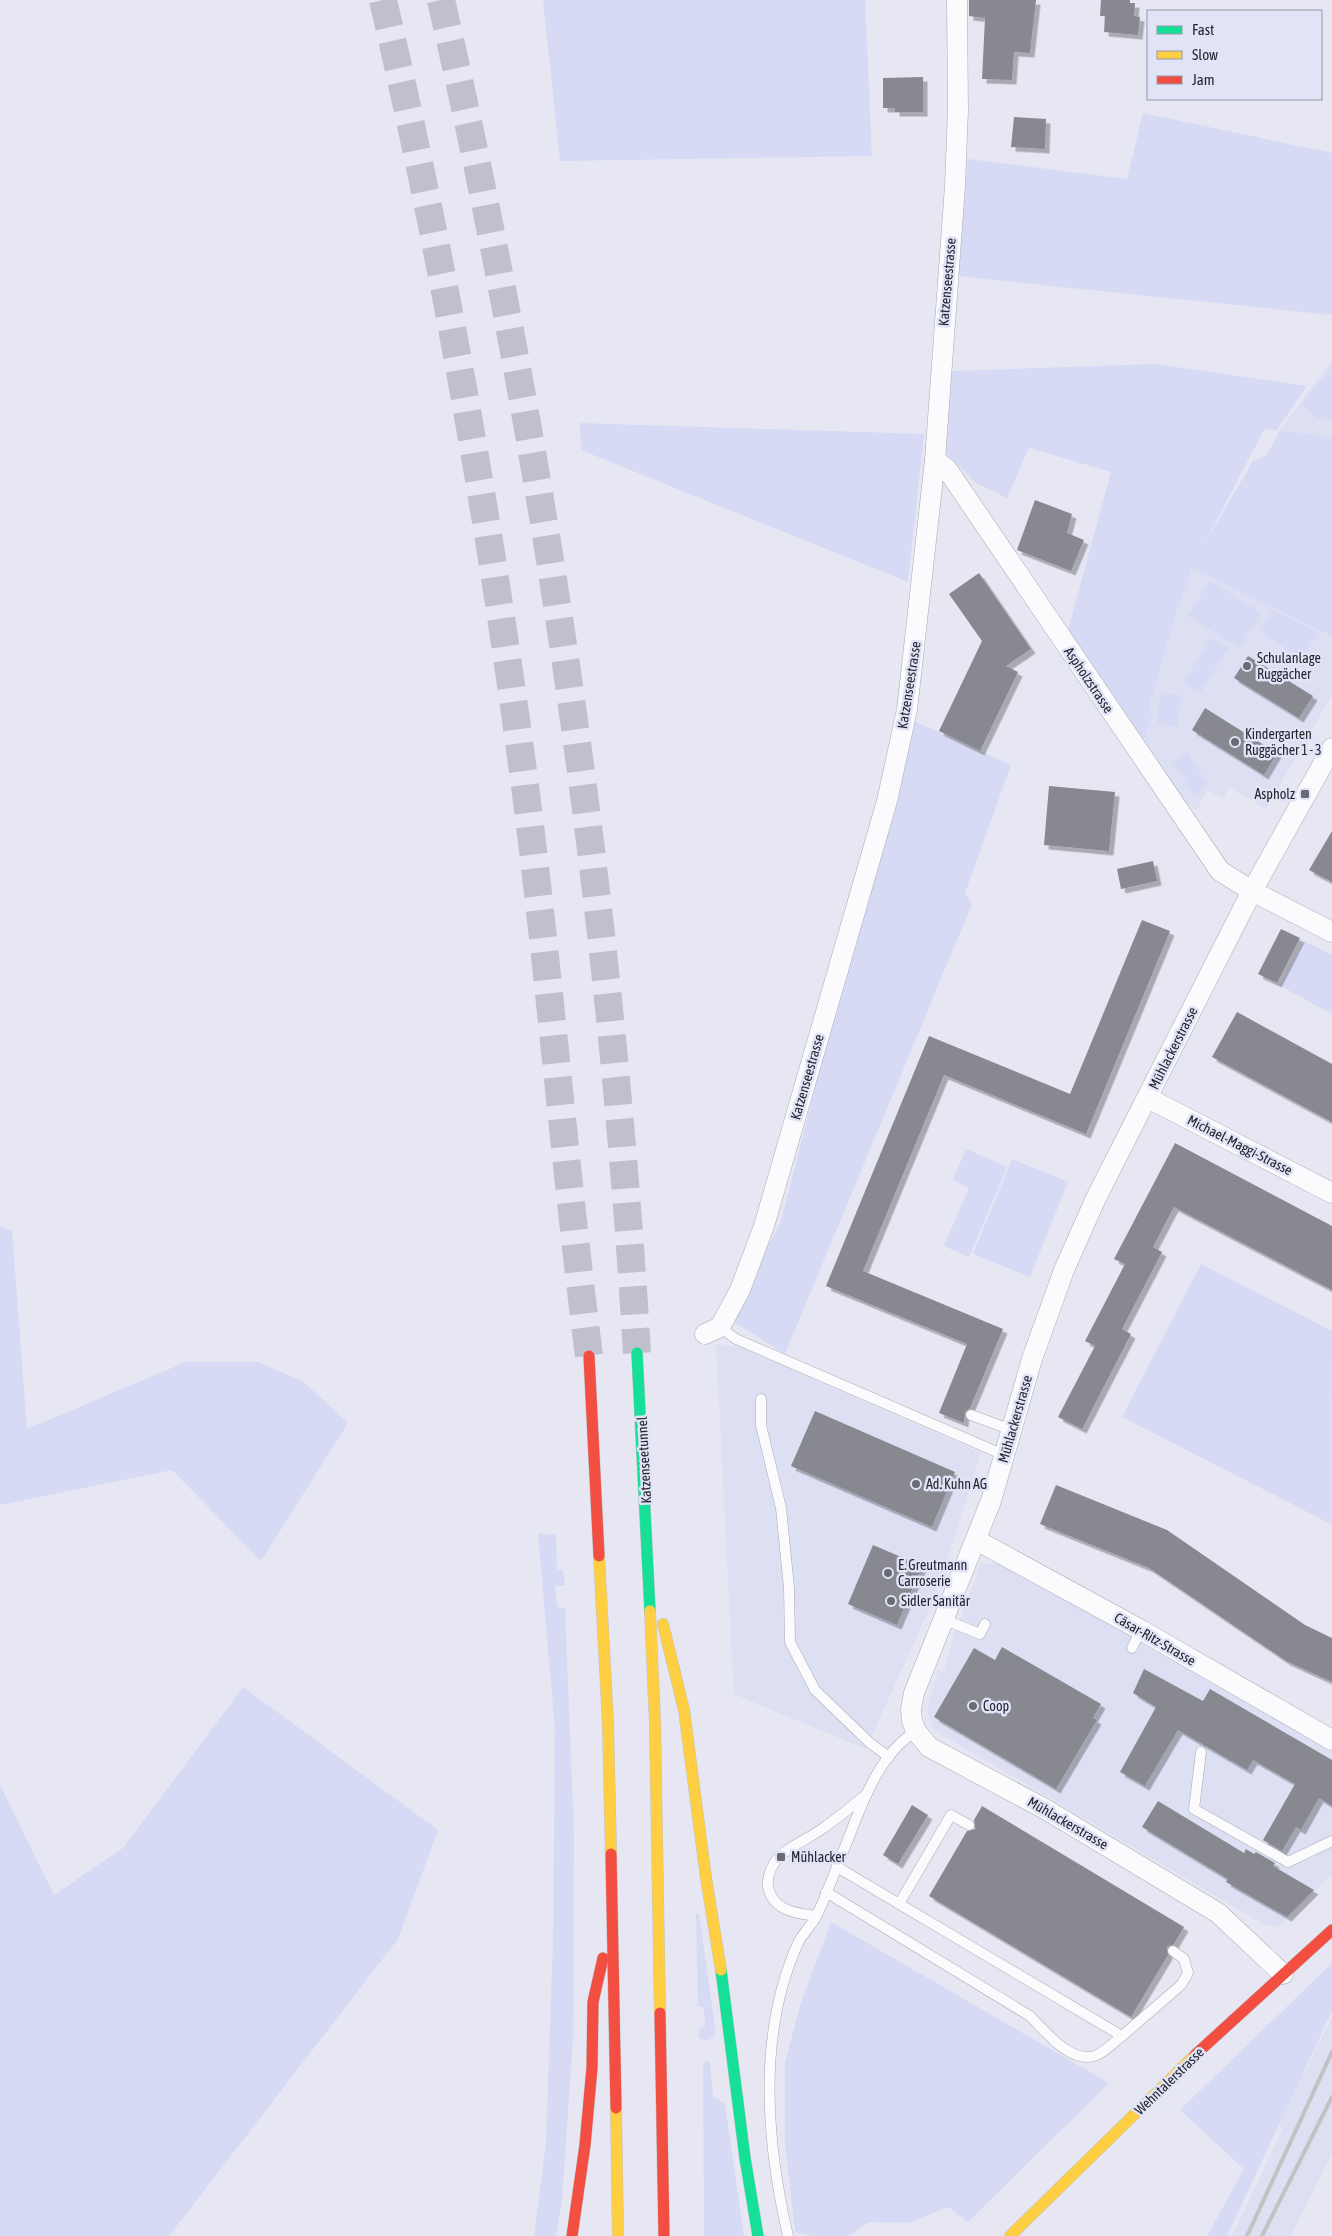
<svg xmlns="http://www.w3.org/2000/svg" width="1332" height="2236" font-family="'Asap Condensed',sans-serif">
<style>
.built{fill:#dddff3}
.green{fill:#d7daf4}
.building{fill:#878890;filter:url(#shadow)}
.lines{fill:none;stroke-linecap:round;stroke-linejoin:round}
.highway-tunnel{stroke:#bfc0cb;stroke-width:28;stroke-dasharray:28 14;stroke-linecap:butt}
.lane-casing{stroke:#a9aab2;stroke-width:11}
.street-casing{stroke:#a9aab2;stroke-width:21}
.fast-casing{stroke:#c2c3c8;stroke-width:12}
.slow-casing{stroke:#c2c3c8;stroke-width:12}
.jam-casing{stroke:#c2c3c8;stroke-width:12}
.lane{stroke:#fbfbfd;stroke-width:10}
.street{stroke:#fbfbfd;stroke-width:20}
.fast{stroke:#16e098;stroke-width:11}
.slow{stroke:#ffcf43;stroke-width:11}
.jam{stroke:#f24e42;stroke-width:11}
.rail{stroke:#c2c2c5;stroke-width:4}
.poi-dot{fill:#696a72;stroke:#e1e3f7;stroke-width:2}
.labels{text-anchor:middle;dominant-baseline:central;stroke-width:5;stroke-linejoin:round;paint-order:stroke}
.street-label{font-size:14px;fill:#25262d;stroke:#e1e3f7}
.poi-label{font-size:14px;fill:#25262d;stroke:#e1e3f7;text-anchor:start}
</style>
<defs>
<filter id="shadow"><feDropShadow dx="4.5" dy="4.5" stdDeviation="0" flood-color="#0004"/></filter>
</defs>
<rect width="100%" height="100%" fill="#e6e7f2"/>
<!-- built -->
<g class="built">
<path d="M 1332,360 L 1332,438 L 1280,430 Z"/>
<path d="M 1192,567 L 1332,636 L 1332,695 L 1266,809 L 1229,787 L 1223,799 L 1207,790 L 1197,810 L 1180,799 L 1143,742 L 1152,716 L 1150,704 L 1175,616 Z"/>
<path d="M 716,1344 L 743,1348 L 981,1453 L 936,1594 L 866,1749 L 734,1694 Z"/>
<path d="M 991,1563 L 1001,1563 L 1332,1748 L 1332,1875 L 1277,1927 L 1265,1925 L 934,1730 L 927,1711 L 938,1671 L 944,1672 L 953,1638 L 981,1564 Z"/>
<path d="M 1332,2018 L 1332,2153 L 1291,2236 L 1232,2236 L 1283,2129 L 1278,2124 Z"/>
</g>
<!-- green -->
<g class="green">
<path d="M 543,0 L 865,0 L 872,156 L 560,161 Z"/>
<path d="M 1143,113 L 1332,153 L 1332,315 L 957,276 L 968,159 L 1127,179 Z"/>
<path d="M 1155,364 L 1307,386 L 1276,431 L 1265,428 L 1202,548 L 1253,461 L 1267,455 L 1280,430 L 1332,438 L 1332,636 L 1192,568 L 1175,616 L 1150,704 L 1152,716 L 1143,742 L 1068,630 L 1111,472 L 1029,448 L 1007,498 L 976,483 L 946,453 L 952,371 Z"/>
<path d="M 1332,366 L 1332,421 L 1319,419 L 1302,405 Z"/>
<path d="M 580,423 L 924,434 L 908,582 L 581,450 Z"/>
<path d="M 1210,581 L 1261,613 L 1240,648 L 1188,616 Z"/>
<path d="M 1272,610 L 1318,633 L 1302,659 L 1260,631 Z"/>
<path d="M 1211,638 L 1228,648 L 1201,692 L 1184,682 Z"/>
<path d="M 1160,693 L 1181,695 L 1177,727 L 1157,724 Z"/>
<path d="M 914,721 L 1011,765 L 965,893 L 972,904 L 785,1354 L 731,1320 L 781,1221 L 836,1005 Z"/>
<path d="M 1187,752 L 1208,785 L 1194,795 L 1173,761 Z"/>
<path d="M 1304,941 L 1332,955 L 1332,1014 L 1280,986 Z"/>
<path d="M 966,1149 L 1007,1167 L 969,1257 L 944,1246 L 969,1188 L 953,1180 Z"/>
<path d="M 1012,1159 L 1068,1182 L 1030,1277 L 973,1254 Z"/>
<path d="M 0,1226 L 12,1231 L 27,1429 L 186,1362 L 258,1362 L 304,1382 L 348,1423 L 261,1561 L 172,1470 L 0,1505 Z"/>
<path d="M 1201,1264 L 1332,1331 L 1331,1524 L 1122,1417 Z"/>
<path d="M 538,1533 L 556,1535 L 557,1569 L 563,1570 L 565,1585 L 555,1586 L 557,1607 L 565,1608 L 574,1834 L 573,2040 L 562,2200 L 556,2236 L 534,2236 L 546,2143 L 553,1937 L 555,1730 Z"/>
<path d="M 243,1687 L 438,1830 L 398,1939 L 169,2236 L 0,2236 L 0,1785 L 54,1895 L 123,1848 Z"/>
<path d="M 696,1914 L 699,1914 L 716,2034 L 708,2041 L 699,2038 L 700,2028 L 705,2027 L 704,2007 L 698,2006 Z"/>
<path d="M 831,1922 L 1109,2083 L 968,2222 L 948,2207 L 908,2223 L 869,2222 L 849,2236 L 812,2236 L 795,2232 L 785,2142 L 785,2063 L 800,2005 Z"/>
<path d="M 1332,1963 L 1332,2011 L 1227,2236 L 1207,2236 L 1244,2169 L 1180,2110 Z"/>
<path d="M 710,2061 L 713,2097 L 725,2104 L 744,2236 L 704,2236 L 703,2062 Z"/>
</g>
<!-- building -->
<g class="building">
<path d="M 969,0 L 1036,0 L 1030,53 L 1014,52 L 1012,80 L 982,79 L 985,18 L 969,16 Z"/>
<path d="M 1101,0 L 1130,0 L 1130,3 L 1135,3 L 1134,16 L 1140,17 L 1138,35 L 1104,32 L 1105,16 L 1100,16 Z"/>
<path d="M 923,77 L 923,112 L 895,112 L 895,108 L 883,108 L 883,78 Z"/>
<path d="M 1014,117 L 1046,119 L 1045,149 L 1011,147 Z"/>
<path d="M 1035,500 L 1072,514 L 1067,533 L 1084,540 L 1071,571 L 1017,550 Z"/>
<path d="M 979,573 L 1031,649 L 1006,666 L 1018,672 L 980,751 L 939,731 L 982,641 L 949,594 Z"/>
<path d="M 1248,656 L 1313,696 L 1299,718 L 1234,678 Z"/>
<path d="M 1205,708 L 1277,753 L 1264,775 L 1192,730 Z"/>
<path d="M 1049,786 L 1115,792 L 1109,851 L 1044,845 Z"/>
<path d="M 1332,831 L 1332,882 L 1309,870 Z"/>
<path d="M 1153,861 L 1157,881 L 1121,889 L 1117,869 Z"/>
<path d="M 1142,920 L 1170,931 L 1086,1134 L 944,1075 L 863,1271 L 1003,1329 L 970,1408 L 965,1412 L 964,1423 L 939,1413 L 967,1344 L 826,1286 L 929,1036 L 1070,1094 Z"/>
<path d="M 1281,929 L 1300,938 L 1277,983 L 1258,974 Z"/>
<path d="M 1237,1012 L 1332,1064 L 1332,1122 L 1212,1057 Z"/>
<path d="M 1175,1143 L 1332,1226 L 1332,1290 L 1174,1207 L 1153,1247 L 1162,1252 L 1122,1329 L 1131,1334 L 1082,1429 L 1058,1417 L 1095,1346 L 1085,1341 L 1125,1264 L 1114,1259 Z"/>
<path d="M 815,1411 L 955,1472 L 932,1527 L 791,1466 Z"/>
<path d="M 1056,1485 L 1167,1530 L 1305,1625 L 1332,1638 L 1332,1682 L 1286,1661 L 1149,1568 L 1040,1524 Z"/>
<path d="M 873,1545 L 922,1566 L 897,1625 L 848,1604 Z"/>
<path d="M 1002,1647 L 1101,1704 L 1093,1718 L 1097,1720 L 1056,1789 L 934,1717 L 974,1648 L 995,1660 Z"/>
<path d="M 1144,1669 L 1203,1701 L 1210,1689 L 1332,1760 L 1332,1806 L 1319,1798 L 1301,1830 L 1296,1827 L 1282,1851 L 1263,1840 L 1295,1784 L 1253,1760 L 1247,1770 L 1178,1730 L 1145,1786 L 1120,1772 L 1156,1707 L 1133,1693 Z"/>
<path d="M 1158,1801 L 1244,1853 L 1246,1849 L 1254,1854 L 1256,1852 L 1275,1863 L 1273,1866 L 1314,1890 L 1287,1917 L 1226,1882 L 1228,1879 L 1142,1827 Z"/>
<path d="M 912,1805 L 928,1815 L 898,1864 L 883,1855 Z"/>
<path d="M 982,1806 L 1184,1927 L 1174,1944 L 1167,1947 L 1168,1955 L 1131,2017 L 929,1896 L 967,1831 L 975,1829 L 974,1820 Z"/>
</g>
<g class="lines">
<!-- highway-tunnel -->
<g class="highway-tunnel">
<path d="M 383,0 C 444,262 491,527 526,794 C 550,981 565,1169 589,1356"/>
<path d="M 441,0 C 543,445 610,897 637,1353"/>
</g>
<!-- lane casing -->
<g class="lane-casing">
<g id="lane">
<path d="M 720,1327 L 736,1339 L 1004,1455"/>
<path d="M 761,1399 L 761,1425 L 781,1508 L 789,1588 L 790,1642 L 815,1690 L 870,1743 L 889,1757"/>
<path d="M 971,1415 L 1012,1430"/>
<path d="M 943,1619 L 980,1634 L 985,1624"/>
<path d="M 1132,1648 L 1141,1630"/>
<path d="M 1201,1752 L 1194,1809 L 1288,1862 L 1332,1841"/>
<path d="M 837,1867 L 1122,2036 L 1181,1985 L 1188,1973 L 1184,1959 L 1173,1951"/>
<path d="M 826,1892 L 1030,2016 C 1045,2031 1072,2066 1097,2055 C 1106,2051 1114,2042 1122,2036"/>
<path d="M 899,1904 L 951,1815 L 969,1825"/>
<path d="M 816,1916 C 796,1913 773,1911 768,1887 C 767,1879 770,1869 775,1862 C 785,1848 808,1839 822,1829 C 838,1818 852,1806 867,1794"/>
<path d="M 788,2236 C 766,2141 757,2034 798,1943 C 803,1933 812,1925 817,1915 C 827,1894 834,1873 843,1852 C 860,1810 876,1756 916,1731"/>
</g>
</g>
<!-- street casing -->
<g class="street-casing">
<g id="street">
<path d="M 935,460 L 947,469 L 1220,871 L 1252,891 L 1332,932"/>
<path d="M 1148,1098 L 1332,1193"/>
<path d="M 705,1334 L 720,1327 L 740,1290 L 764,1226 L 887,801 L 907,710 L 935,460 L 955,186 L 958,110 L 957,0"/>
<path d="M 976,1540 L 1141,1630 L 1332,1740"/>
<path d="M 1283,1974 L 1218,1913 L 1045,1809 L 929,1747 L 916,1731 L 912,1721 L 911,1709 L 914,1693 L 991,1501 L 1032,1359 L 1064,1270 L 1096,1198 L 1252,891 L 1332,748"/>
</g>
</g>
<!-- fast casing -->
<g class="fast-casing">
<g id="fast">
<path d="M 637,1353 L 650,1611"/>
<path d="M 721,1970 L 745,2158 L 758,2236"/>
</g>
</g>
<!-- slow casing -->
<g class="slow-casing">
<g id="slow">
<path d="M 599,1556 L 608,1723 L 611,1854"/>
<path d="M 650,1611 L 655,1722 L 660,2013"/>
<path d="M 663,1624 L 684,1710 L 706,1878 L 721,1970"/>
<path d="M 616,2108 L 618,2236"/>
<path d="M 1010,2236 L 1195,2055"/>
</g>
</g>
<!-- jam casing -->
<g class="jam-casing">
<g id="jam">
<path d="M 589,1356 L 599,1556"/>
<path d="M 611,1854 L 616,2108"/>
<path d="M 660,2013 L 664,2236"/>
<path d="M 1195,2055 L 1332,1930"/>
<path d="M 572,2236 L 585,2145 L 592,2068 L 593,2002 L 603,1958"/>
</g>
</g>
<!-- lane -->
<use href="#lane" class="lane"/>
<!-- street -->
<use href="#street" class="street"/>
<!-- fast -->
<use href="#fast" class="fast"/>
<!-- slow -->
<use href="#slow" class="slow"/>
<!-- jam -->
<use href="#jam" class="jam"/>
<!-- rail -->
<g class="rail">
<path d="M 1247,2236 L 1332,2052"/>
<path d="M 1262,2236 L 1332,2097"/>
</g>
</g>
<!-- markers -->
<g class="poi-dot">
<circle cx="1247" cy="666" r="5"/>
<circle cx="1235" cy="742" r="5"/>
<rect x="1300" y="789" width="10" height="10" rx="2.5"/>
<circle cx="916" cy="1484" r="5"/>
<circle cx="888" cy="1573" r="5"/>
<circle cx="891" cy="1601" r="5"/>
<circle cx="973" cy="1706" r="5"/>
<rect x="776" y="1852" width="10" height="10" rx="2.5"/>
</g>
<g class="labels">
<!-- street labels -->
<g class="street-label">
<text transform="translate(947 282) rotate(-85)">Katzenseestrasse</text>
<text transform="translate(1089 680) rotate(56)">Aspholzstrasse</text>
<text transform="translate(909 685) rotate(-81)">Katzenseestrasse</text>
<text transform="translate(1173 1048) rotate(-63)">Mühlackerstrasse</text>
<text transform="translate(807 1077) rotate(-74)">Katzenseestrasse</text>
<text transform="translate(1240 1145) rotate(27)">Michael-Maggi-Strasse</text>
<text transform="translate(1015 1419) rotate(-74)">Mühlackerstrasse</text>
<text transform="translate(644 1460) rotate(-93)">Katzenseetunnel</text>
<text transform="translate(1155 1639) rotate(30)">Cäsar-Ritz-Strasse</text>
<text transform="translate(1068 1823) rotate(30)">Mühlackerstrasse</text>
<text transform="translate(1169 2081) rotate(-44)">Wehntalerstrasse</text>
</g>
<!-- poi labels -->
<g class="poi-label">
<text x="1257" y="658">Schulanlage<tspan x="1257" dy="16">Ruggächer</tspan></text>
<text x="1245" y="734">Kindergarten<tspan x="1245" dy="16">Ruggächer 1 - 3</tspan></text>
<text x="1295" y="794" text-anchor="end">Aspholz</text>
<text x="926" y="1484">Ad. Kuhn AG</text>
<text x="898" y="1565">E. Greutmann<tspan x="898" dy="16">Carroserie</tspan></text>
<text x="901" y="1601">Sidler Sanitär</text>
<text x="983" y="1706">Coop</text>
<text x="791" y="1857">Mühlacker</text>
</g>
</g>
<!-- legend -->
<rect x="1147" y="10" width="175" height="90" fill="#e1e3f7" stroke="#9697a6"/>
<rect x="1157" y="26" width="25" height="8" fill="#16e098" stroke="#9697a6"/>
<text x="1192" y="35" font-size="15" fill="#25262d">Fast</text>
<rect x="1157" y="51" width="25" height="8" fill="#ffcf43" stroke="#9697a6"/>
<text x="1192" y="60" font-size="15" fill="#25262d">Slow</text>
<rect x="1157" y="76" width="25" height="8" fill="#f24e42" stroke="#9697a6"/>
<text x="1192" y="85" font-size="15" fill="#25262d">Jam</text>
</svg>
